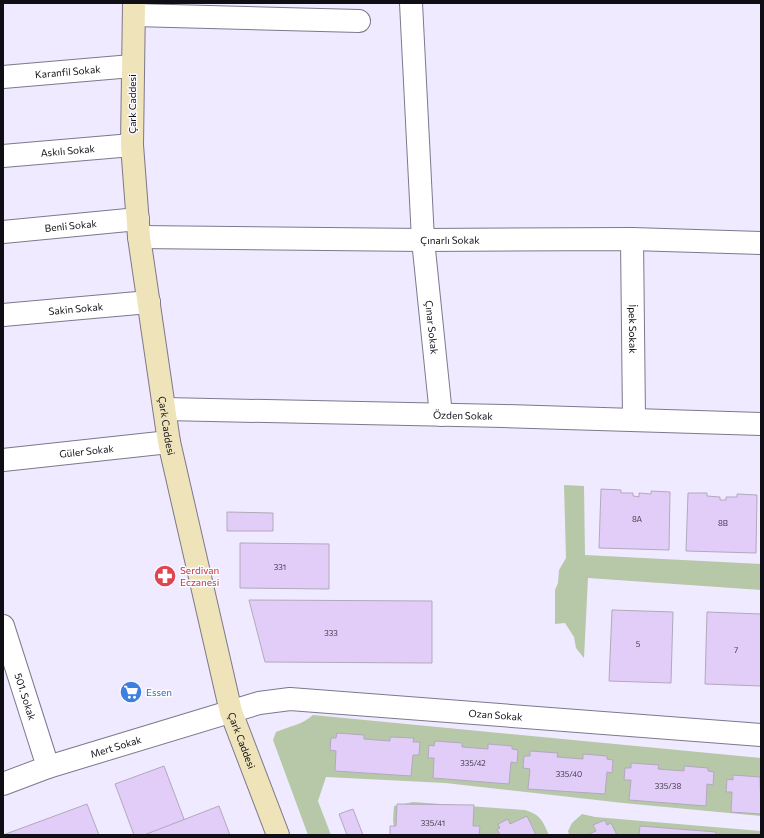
<svg xmlns="http://www.w3.org/2000/svg" width="764" height="838" font-family="Commissioner,sans-serif">
<style>
.green{fill:#b6c8a8}
.building{fill:#e1cdf7;stroke:#b2a9bc}
.lines{fill:none;stroke-linecap:round;stroke-linejoin:round}
.minor-casing{stroke:#7d788b;stroke-width:24}
.secondary-casing{stroke:#7d788b;stroke-width:24}
.minor{stroke:#fff;stroke-width:22}
.secondary{stroke:#efe3ba;stroke-width:22}
.labels{text-anchor:middle;dominant-baseline:central;stroke-width:3;stroke-linejoin:round;paint-order:stroke}
.number-label{font-size:8px;fill:#443e4e}
.street-label{font-size:10px;fill:#100e15;stroke:#fbfafe}
.health-label{font-size:10px;fill:#be3a42;stroke:#fbfafe;text-anchor:start}
.shop-label{font-size:10px;fill:#366cbe;stroke:#fbfafe;text-anchor:start}
</style>
<rect width="100%" height="100%" fill="#efeaff"/>
<!-- green -->
<g class="green">
<path d="M 564,485 L 584,486 L 585,555 L 761,564 L 761,590 L 588,578 L 584,658 L 576,648 L 574,637 L 565,623 L 555,624 L 555,590 L 558,583 L 559,570 L 566,558 Z"/>
<path d="M 313,715 L 761,758 L 761,816 L 623,803 L 445,783 L 326,777 L 318,801 L 331,835 L 308,835 L 273,740 L 276,732 C 290,726 302,725 313,715 Z"/>
<path d="M 413,802 L 525,810 C 541,815 542,820 549,835 L 395,835 L 393,820 L 394,806 Z"/>
<path d="M 582,814 L 595,817 L 761,831 L 761,835 L 569,835 L 568,831 L 572,823 Z"/>
</g>
<!-- building -->
<g class="building">
<path d="M 601,489 L 621,490 L 621,493 L 633,493 L 633,496 L 639,497 L 639,493 L 651,494 L 651,491 L 670,492 L 669,550 L 599,548 Z"/>
<path d="M 688,493 L 707,493 L 707,496 L 720,497 L 720,500 L 726,500 L 726,497 L 737,497 L 737,494 L 757,495 L 756,553 L 686,551 Z"/>
<path d="M 227,512 L 273,513 L 273,531 L 227,531 Z"/>
<path d="M 240,543 L 329,544 L 329,589 L 240,588 Z"/>
<path d="M 249,600 L 432,601 L 432,663 L 265,662 Z"/>
<path d="M 612,610 L 673,612 L 671,683 L 609,681 Z"/>
<path d="M 707,612 L 761,614 L 761,686 L 705,684 Z"/>
<path d="M 337,733 L 364,735 L 364,739 L 390,741 L 390,737 L 414,738 L 413,742 L 420,742 L 419,755 L 413,755 L 411,776 L 335,771 L 336,751 L 330,750 L 331,738 L 336,738 Z"/>
<path d="M 435,741 L 462,743 L 462,747 L 488,749 L 488,744 L 512,746 L 512,749 L 518,750 L 517,763 L 511,762 L 509,784 L 433,778 L 434,758 L 428,758 L 429,745 L 434,746 Z"/>
<path d="M 530,751 L 558,753 L 557,757 L 583,759 L 583,754 L 607,756 L 607,759 L 613,760 L 612,773 L 607,772 L 605,794 L 528,789 L 530,769 L 523,768 L 524,756 L 530,756 Z"/>
<path d="M 631,763 L 659,765 L 658,769 L 684,771 L 684,766 L 708,768 L 708,771 L 714,772 L 713,785 L 707,784 L 706,806 L 629,800 L 631,780 L 624,780 L 625,768 L 631,768 Z"/>
<path d="M 164,766 L 190,835 L 134,835 L 115,784 Z"/>
<path d="M 733,775 L 760,777 L 761,814 L 731,812 L 732,792 L 726,792 L 727,779 L 733,780 Z"/>
<path d="M 87,804 L 99,835 L 3,835 Z"/>
<path d="M 397,804 L 474,805 L 473,826 L 480,826 L 479,835 L 390,835 L 390,826 L 396,826 Z"/>
<path d="M 219,806 L 230,835 L 144,835 Z"/>
<path d="M 353,809 L 363,835 L 347,835 L 339,814 Z"/>
<path d="M 527,816 L 536,835 L 500,835 L 497,829 L 500,828 L 498,824 L 508,819 L 510,824 Z"/>
<path d="M 605,820 L 607,825 L 611,823 L 617,835 L 587,835 L 596,831 L 593,825 Z"/>
<path d="M 640,826 L 716,832 L 716,835 L 639,835 Z"/>
</g>
<g class="lines">
<!-- minor casing -->
<g class="minor-casing">
<g id="minor">
<path id="s1" d="M 411,3 L 423,240 L 441,415"/>
<path d="M 134,15 L 359,21"/>
<path id="s2" d="M 3,77 L 132,66"/>
<path id="s3" d="M 3,156 L 132,145"/>
<path id="s4" d="M 3,232 L 138,219"/>
<path id="s5" d="M 139,237 L 423,240 L 632,239 L 761,243"/>
<path id="s6" d="M 632,239 L 634,419"/>
<path id="s7" d="M 3,315 L 149,302"/>
<path id="s8" d="M 165,409 L 504,416 L 761,424"/>
<path id="s9" d="M 3,460 L 169,442"/>
<path id="s10" d="M 3,626 L 48,767"/>
<path id="s11" d="M 3,784 L 48,767 L 259,703 L 290,699 L 761,735"/>
</g>
</g>
<!-- secondary casing -->
<g class="secondary-casing">
<g id="secondary">
<path id="s12" d="M 134,3 L 132,145 L 139,237 L 169,442 L 231,712 L 278,835"/>
</g>
</g>
<!-- minor -->
<use href="#minor" class="minor"/>
<!-- secondary -->
<use href="#secondary" class="secondary"/>
</g>
<!-- icons -->
<defs>
<g id="pharmacy-disc" transform="scale(1.15)"><circle r="9.5" fill="#e0444e" stroke="#fbfafe"/><path d="M-2-6h4v4h4v4h-4v4h-4v-4h-4v-4h4Z" fill="#fff"/></g>
<g id="supermarket-disc" transform="scale(1.15)"><circle r="9.5" fill="#3f7fe0" stroke="#fbfafe"/><path d="M-6-5.5h2.5l.6 2H6L4.5 2H-2.5L-4.4-4H-6ZM-1.5 3.2a1.3 1.3 0 1 0 .1 0ZM3 3.2a1.3 1.3 0 1 0 .1 0Z" fill="#fff"/></g>
</defs>
<g fill-rule="evenodd">
<use href="#pharmacy-disc" x="165" y="576"/>
<use href="#supermarket-disc" x="131" y="692"/>
</g>
<g class="labels">
<!-- number labels -->
<g class="number-label">
<text x="637" y="519">8A</text>
<text x="723" y="523">8B</text>
<text x="280" y="567">331</text>
<text x="331" y="633">333</text>
<text x="638" y="644">5</text>
<text x="736" y="650">7</text>
<text x="473" y="763">335/42</text>
<text x="569" y="774">335/40</text>
<text x="668" y="786">335/38</text>
<text x="433" y="823">335/41</text>
</g>
<!-- street labels -->
<g class="street-label">
<text stroke="none"><textPath href="#s2" startOffset="65">Karanfil Sokak</textPath></text>
<text transform="translate(132 104) rotate(-90)">Çark Caddesi</text>
<text stroke="none"><textPath href="#s3" startOffset="65">Askılı Sokak</textPath></text>
<text stroke="none"><textPath href="#s4" startOffset="68">Benli Sokak</textPath></text>
<text stroke="none"><textPath href="#s5" startOffset="311">Çınarlı Sokak</textPath></text>
<text stroke="none"><textPath href="#s7" startOffset="73">Sakin Sokak</textPath></text>
<text stroke="none"><textPath href="#s1" startOffset="325">Çınar Sokak</textPath></text>
<text stroke="none"><textPath href="#s6" startOffset="90">İpek Sokak</textPath></text>
<text stroke="none"><textPath href="#s8" startOffset="298">Özden Sokak</textPath></text>
<text stroke="none"><textPath href="#s12" startOffset="425">Çark Caddesi</textPath></text>
<text stroke="none"><textPath href="#s9" startOffset="84">Güler Sokak</textPath></text>
<text stroke="none"><textPath href="#s10" startOffset="74">501. Sokak</textPath></text>
<text stroke="none"><textPath href="#s11" startOffset="506">Ozan Sokak</textPath></text>
<text stroke="none"><textPath href="#s12" startOffset="749">Çark Caddesi</textPath></text>
<text stroke="none"><textPath href="#s11" startOffset="119">Mert Sokak</textPath></text>
</g>
<!-- health labels -->
<g class="health-label">
<text x="180" y="570">Serdivan<tspan x="180" dy="12">Eczanesi</tspan></text>
</g>
<!-- shop labels -->
<g class="shop-label">
<text x="146" y="692">Essen</text>
</g>
</g>
<!-- border -->
<rect width="764" height="838" fill="none" stroke="#100e15" stroke-width="8"/>
</svg>
